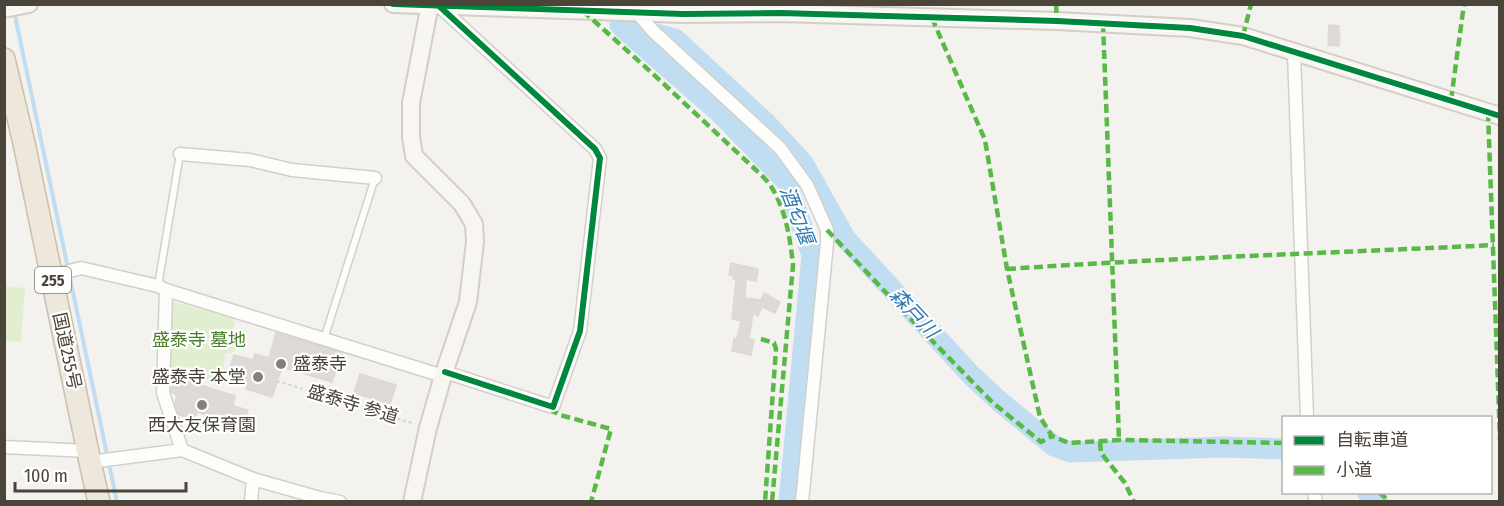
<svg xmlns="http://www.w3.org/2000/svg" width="1504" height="506" font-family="'Fira Sans Condensed','Noto Sans JP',sans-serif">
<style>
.green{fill:#e1eecf}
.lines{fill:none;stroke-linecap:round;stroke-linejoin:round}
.stream{stroke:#c0ddf1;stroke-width:4}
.river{stroke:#c0ddf1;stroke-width:21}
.building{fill:#dedbd6;stroke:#dcd9d4;stroke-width:1.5}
.lane-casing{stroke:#d2d0cb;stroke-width:9}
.street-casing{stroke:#d2d0cb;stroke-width:15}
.secondary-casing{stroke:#d3cfc5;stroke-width:20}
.highway-casing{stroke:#ccbfa9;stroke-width:24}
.path{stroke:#d3d2cc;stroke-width:2;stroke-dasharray:3 3;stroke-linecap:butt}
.lane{stroke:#fdfdfc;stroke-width:6}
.street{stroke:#fdfdfc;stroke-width:12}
.secondary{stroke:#f7f6f1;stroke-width:16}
.highway{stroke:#ede8db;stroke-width:21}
.quiet{stroke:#58b947;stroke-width:4.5;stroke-dasharray:9 4.5;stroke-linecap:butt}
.cycleway-casing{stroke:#fff;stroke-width:10}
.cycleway{stroke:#00873e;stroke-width:6}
.poi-dot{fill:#868178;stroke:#fff;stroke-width:2}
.labels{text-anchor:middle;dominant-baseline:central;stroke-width:4.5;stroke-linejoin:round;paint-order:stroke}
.shield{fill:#fff;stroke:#817c74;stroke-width:1.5}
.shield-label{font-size:16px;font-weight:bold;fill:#4b4439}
.park-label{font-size:18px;fill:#4a7f2a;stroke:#fff}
.street-label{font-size:18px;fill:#4b4439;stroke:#fff}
.poi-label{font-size:18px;fill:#4b4439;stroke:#fff;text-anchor:start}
.water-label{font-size:20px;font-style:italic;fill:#2e7ab2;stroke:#fff}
</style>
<rect width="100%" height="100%" fill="#f4f2ee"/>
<!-- green -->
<g class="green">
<path d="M 4,286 L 25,288 L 21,342 L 5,341 Z"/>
<path d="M 170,301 L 234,318 L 233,336 L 239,340 L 234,352 L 225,354 L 221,384 L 183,376 L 167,369 Z"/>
</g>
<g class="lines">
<!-- stream -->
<path class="stream" d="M 14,11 L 117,502"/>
<!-- river -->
<g class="river">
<path d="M 620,25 L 675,39 L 767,124 L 803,163 L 845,238 L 971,375 L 999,401 L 1054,446 L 1070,452 L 1223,447 L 1284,449"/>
<path d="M 624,29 L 719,112 L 786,181 L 812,255 L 789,502"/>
<path d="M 1367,492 L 1378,502"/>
</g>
</g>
<!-- building -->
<g class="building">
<path d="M 1329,25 L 1339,26 L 1339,35 L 1340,35 L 1339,46 L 1328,45 Z"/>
<path d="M 731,263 L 758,269 L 756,281 L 746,279 L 745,298 L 761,300 L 764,293 L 780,302 L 775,313 L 762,307 L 758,316 L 753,313 L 749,339 L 754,340 L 751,355 L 732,351 L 734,339 L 737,339 L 741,321 L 732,319 L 736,279 L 733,279 L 734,276 L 729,275 Z"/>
<path d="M 276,333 L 342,353 L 332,382 L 282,367 L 272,397 L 246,389 L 247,380 L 228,374 L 234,355 L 253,360 L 255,354 L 269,358 Z"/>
<path d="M 360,374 L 396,385 L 390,404 L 354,393 Z"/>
<path d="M 173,381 L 187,385 L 188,381 L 235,396 L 233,406 L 248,410 L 242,430 L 231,426 L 231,423 L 197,412 L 194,420 L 179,415 L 175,403 L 177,395 L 171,392 Z"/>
</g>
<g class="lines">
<!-- lane casing -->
<g class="lane-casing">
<g id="lane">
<path d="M 158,286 L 180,154"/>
<path d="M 324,339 L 375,178"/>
</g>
</g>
<!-- street casing -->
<g class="street-casing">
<g id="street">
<path d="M 438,5 L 595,149 L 600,158 L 580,331 L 553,407 L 445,372"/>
<path d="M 635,10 L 653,31 L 780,148 L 807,185 L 827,230 L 827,243 L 802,502"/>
<path d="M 1294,52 L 1307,418"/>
<path d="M 180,154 L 250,160 L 292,170 L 375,178"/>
<path d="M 52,276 L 81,268 L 158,286 L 166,290 L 443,376"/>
<path d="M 166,290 L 163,393 L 182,450"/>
<path d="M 4,447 L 88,451"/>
<path d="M 90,462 L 182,450 L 253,479 L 320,498 L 340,502"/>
<path d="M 1314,492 L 1316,502"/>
<path d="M 251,502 L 253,479"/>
</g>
</g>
<!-- secondary casing -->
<g class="secondary-casing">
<g id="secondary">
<path d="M 393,4 L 683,14 L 780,13 L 1057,21 L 1190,28 L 1243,36 L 1500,116"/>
<path d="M 4,9 L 29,4"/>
<path d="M 412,502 L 428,428 L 443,376 L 468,302 L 475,242 L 474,224 L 462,204 L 414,156 L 411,137 L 411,103 L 430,4"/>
</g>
</g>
<!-- highway casing -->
<g class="highway-casing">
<path id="highway" d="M 4,59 L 24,143 L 90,462 L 99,502"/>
</g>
<!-- path -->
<path class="path" d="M 277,381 L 415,424"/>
<!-- lane -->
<use href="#lane" class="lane"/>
<!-- street -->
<use href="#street" class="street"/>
<!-- secondary -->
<use href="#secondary" class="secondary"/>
<!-- highway -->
<use href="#highway" class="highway"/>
<!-- quiet -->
<g class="quiet">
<path d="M 1056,4 L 1057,21"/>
<path d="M 583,11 L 651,72 L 756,170 C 761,175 768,181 772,188 C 786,211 790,238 793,265 L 772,502"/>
<path d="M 932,18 L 985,140 L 1007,269 L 1040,417 L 1052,436 L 1069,443 L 1119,440 L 1284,443"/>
<path d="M 1103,23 L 1119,440"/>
<path d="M 1243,36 L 1251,4"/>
<path d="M 1451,100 L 1464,4"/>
<path d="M 1488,112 L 1500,440"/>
<path d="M 827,230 L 909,317 L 992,402 L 1041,442 L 1052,436"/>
<path d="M 1007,269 C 1169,258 1332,253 1494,245"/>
<path d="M 761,339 L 774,343 L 776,349 L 765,502"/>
<path d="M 553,407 L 553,411 L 560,415 L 611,429 L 591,502"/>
<path d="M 1100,442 L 1101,453 L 1125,483 L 1134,502"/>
<path d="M 1379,492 L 1390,502"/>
</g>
<!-- cycleway casing -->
<g class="cycleway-casing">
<g id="cycleway">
<path d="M 393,4 L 683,14 L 780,13 L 1057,21 L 1190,28 L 1243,36 L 1500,116"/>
<path d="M 438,5 L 595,149 L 600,158 L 580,331 L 553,407 L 445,372"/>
</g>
</g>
<!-- cycleway -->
<use href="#cycleway" class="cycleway"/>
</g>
<!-- markers -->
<g class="poi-dot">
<circle cx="281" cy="364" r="6"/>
<circle cx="258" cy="377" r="6"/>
<circle cx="202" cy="405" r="6"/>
</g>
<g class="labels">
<!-- shield labels -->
<rect class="shield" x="35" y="267" width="36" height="26" rx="4.5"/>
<g class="shield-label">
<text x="53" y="280">255</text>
</g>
<!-- park labels -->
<g class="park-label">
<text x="199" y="340">盛泰寺 墓地</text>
</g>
<!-- street labels -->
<g class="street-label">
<text transform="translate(67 351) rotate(78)">国道255号</text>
<text transform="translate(353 404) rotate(17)">盛泰寺 参道</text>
</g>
<!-- poi labels -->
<g class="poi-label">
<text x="293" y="364">盛泰寺</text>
<text x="246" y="377" text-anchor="end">盛泰寺 本堂</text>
<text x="202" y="425" text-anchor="middle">西大友保育園</text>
</g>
<!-- water labels -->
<g class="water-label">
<text transform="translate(797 215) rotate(69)">酒匂堰</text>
<text transform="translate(914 313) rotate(47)">森戸川</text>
</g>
</g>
<!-- border -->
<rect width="1504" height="506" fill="none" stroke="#4b4439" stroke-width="12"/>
<!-- legend -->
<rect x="1282" y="416" width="210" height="78" fill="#ffffff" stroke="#b7b4b0" stroke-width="1.5"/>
<rect x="1294" y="436" width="30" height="9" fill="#00873e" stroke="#b7b4b0" stroke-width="1.5"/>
<text x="1336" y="446" font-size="18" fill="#4b4439">自転車道</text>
<rect x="1294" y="466" width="30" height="9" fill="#58b947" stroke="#b7b4b0" stroke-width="1.5"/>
<text x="1336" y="476" font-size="18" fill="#4b4439">小道</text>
<!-- scale -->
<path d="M15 482v9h171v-9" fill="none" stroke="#4b4439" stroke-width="3"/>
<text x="24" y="482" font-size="18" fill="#4b4439" stroke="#ffffff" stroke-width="4.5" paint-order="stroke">100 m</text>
</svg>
